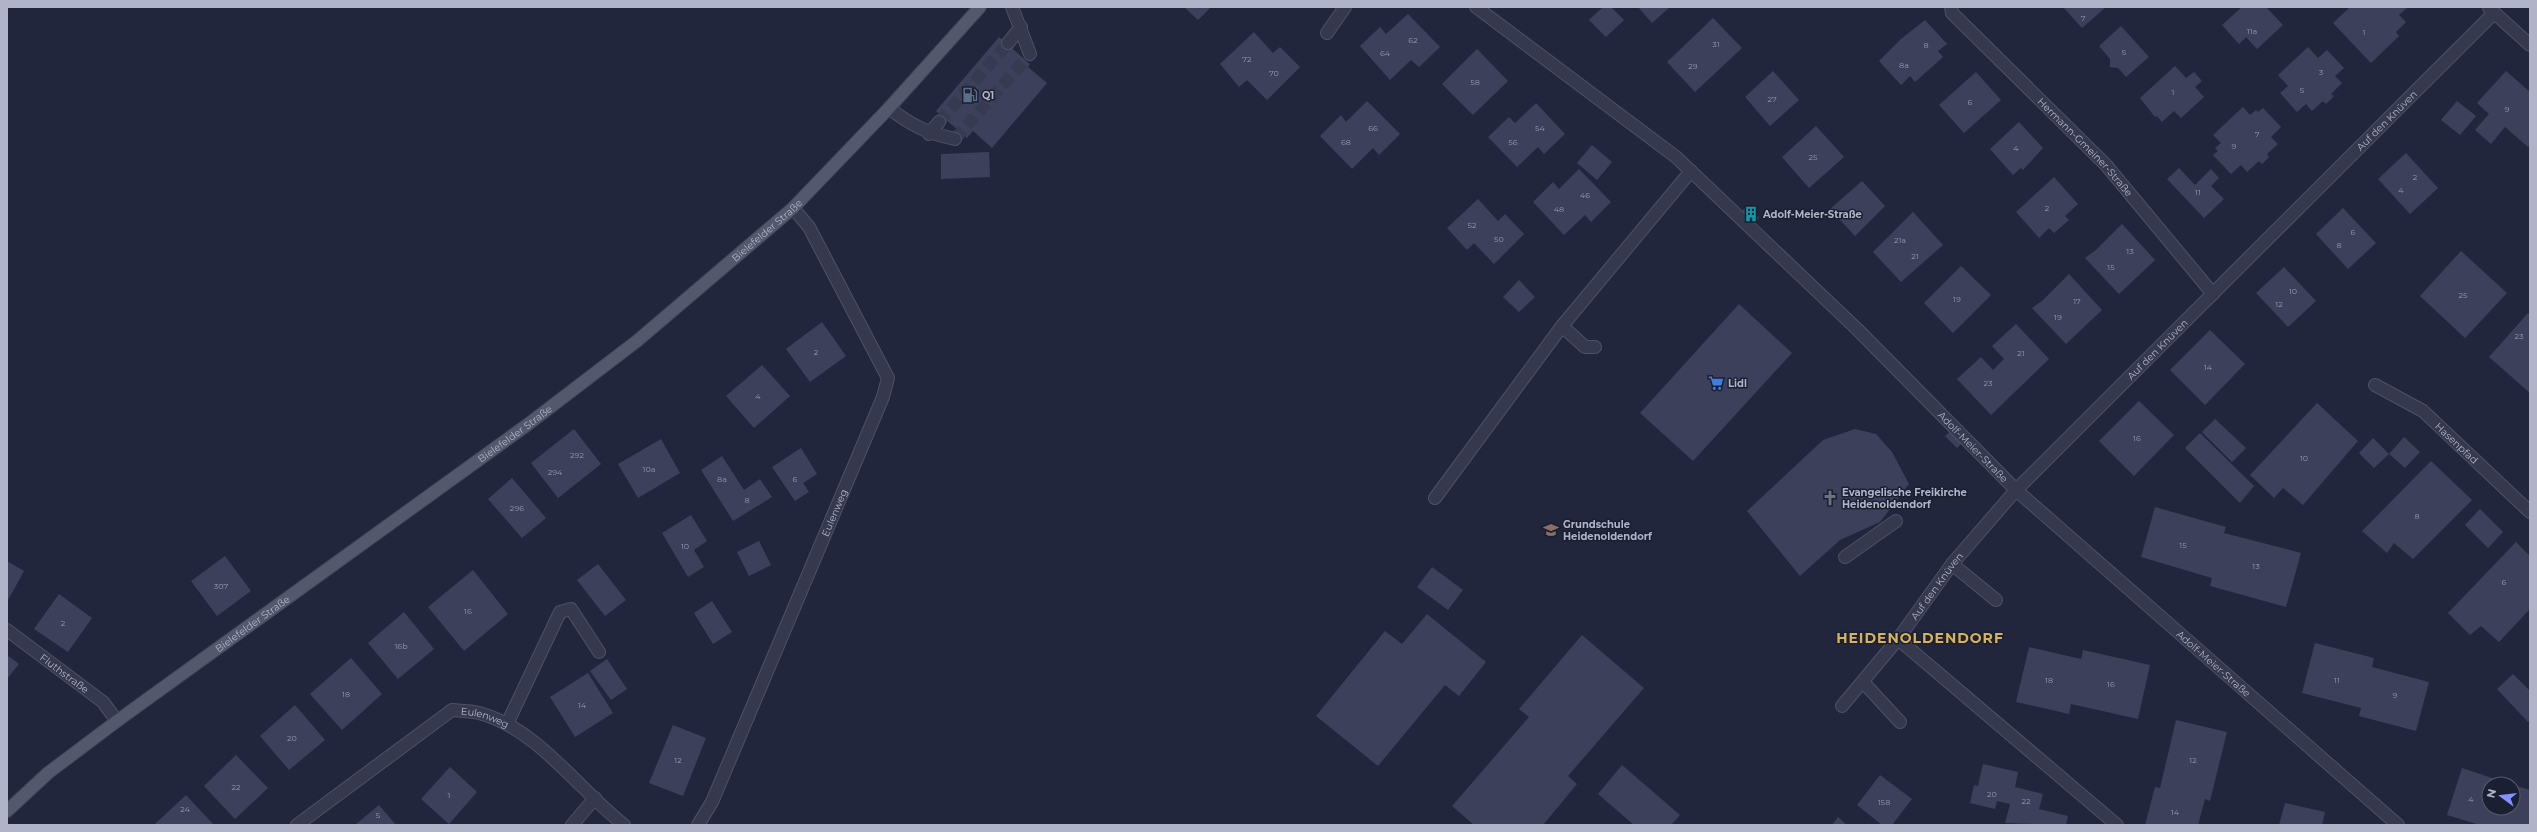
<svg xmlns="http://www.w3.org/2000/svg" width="2537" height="832" font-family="Montserrat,sans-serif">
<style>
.building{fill:#3c405b}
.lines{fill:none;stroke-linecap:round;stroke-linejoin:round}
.minor-tunnel{stroke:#373b52;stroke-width:12;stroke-dasharray:12 6;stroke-linecap:butt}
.minor-casing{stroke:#4e5165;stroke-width:14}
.major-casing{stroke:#3f4256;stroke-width:14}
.minor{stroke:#36394d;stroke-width:12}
.major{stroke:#54586d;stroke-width:12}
.labels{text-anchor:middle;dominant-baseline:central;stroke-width:3;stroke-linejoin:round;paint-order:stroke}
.number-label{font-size:8px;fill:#9497ad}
.poi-label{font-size:10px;font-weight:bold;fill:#b1b4c8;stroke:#1b1f32;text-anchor:start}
.street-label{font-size:10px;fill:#b1b4c8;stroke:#1b1f32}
.district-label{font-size:14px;font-weight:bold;letter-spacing:1px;fill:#d8b35c;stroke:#1b1f32}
</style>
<rect width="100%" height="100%" fill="#22263d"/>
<!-- building -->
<g class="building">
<path d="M 1184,7 L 1211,7 L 1198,20 Z"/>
<path d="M 1603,7 L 1611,7 L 1624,20 L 1606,37 L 1589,20 Z"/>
<path d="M 1638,7 L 1670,7 L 1652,23 Z"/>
<path d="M 2063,7 L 2106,7 L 2082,28 Z"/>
<path d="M 2242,7 L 2266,7 L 2283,25 L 2257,49 L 2246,37 L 2239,44 L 2222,25 Z"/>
<path d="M 2350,7 L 2408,7 L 2399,15 L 2406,22 L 2396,32 L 2399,36 L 2371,63 L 2333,23 Z"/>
<path d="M 1408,14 L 1440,47 L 1419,67 L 1411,60 L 1390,80 L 1360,46 L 1380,27 L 1386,34 Z"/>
<path d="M 1713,18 L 1742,48 L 1695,92 L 1667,62 Z"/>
<path d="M 1925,20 L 1947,44 L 1938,51 L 1943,57 L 1915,82 L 1910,76 L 1901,85 L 1879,61 L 1901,39 Z"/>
<path d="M 2121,26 L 2149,57 L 2126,77 L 2118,68 L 2110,67 L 2110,59 L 2099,46 Z"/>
<path d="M 1254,32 L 1273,53 L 1280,47 L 1300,67 L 1267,100 L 1247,80 L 1239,87 L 1220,64 Z"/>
<path d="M 999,37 L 1030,64 L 1028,67 L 1047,83 L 992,148 L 973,131 L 967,138 L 936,111 Z"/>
<path d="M 2308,47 L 2318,58 L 2327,50 L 2344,68 L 2335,76 L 2342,83 L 2331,94 L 2334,96 L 2326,104 L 2323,101 L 2312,111 L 2306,104 L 2297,112 L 2280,93 L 2288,86 L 2278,75 Z"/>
<path d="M 1477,49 L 1508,81 L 1473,115 L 1442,84 Z"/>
<path d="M 2175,66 L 2186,78 L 2194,72 L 2202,81 L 2195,87 L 2204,97 L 2181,118 L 2174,111 L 2162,122 L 2157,116 L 2155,117 L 2140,98 Z"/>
<path d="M 1773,71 L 1799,100 L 1770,126 L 1745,97 Z"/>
<path d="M 2506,71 L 2530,92 L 2530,145 L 2528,147 L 2505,127 L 2491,144 L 2475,130 L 2489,114 L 2477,103 Z"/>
<path d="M 1976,72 L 2001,100 L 1964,133 L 1939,105 Z"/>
<path d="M 1367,101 L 1400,134 L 1379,155 L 1373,148 L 1352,169 L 1320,136 L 1341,115 L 1346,122 Z"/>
<path d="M 2457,101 L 2476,116 L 2460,135 L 2441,120 Z"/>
<path d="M 1536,103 L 1565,134 L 1544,154 L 1538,147 L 1517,167 L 1488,137 L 1509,117 L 1515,123 Z"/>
<path d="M 2243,107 L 2250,115 L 2256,110 L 2258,112 L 2263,108 L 2281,127 L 2271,137 L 2278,144 L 2267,154 L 2269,157 L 2262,164 L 2259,161 L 2247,172 L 2241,165 L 2231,174 L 2213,155 L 2218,151 L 2215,148 L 2221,143 L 2213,135 Z"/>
<path d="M 2019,122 L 2043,148 L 2023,170 L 2021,168 L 2013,175 L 1990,149 Z"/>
<path d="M 1816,126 L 1844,157 L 1809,188 L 1782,157 Z"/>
<path d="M 1592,145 L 1612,162 L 1597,180 L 1577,163 Z"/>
<path d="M 989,152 L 990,177 L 941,179 L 941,154 Z"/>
<path d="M 2406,153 L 2438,188 L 2410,214 L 2378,179 Z"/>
<path d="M 2179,168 L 2195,185 L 2211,169 L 2219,178 L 2211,186 L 2224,199 L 2204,218 L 2167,179 Z"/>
<path d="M 1579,169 L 1611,202 L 1591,222 L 1585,215 L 1564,235 L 1533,202 L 1553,182 L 1559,189 Z"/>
<path d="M 2054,177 L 2078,204 L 2065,216 L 2069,220 L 2054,233 L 2049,228 L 2039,238 L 2016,212 Z"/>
<path d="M 1862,181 L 1885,206 L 1855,236 L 1830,209 Z"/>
<path d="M 1478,199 L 1498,221 L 1505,214 L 1524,234 L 1494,264 L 1474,243 L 1467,250 L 1447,228 Z"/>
<path d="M 1747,206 L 1759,218 L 1754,223 L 1742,211 Z"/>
<path d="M 2343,208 L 2376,243 L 2348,269 L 2316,234 Z"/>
<path d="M 1913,212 L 1943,245 L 1901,282 L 1873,252 Z"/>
<path d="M 2122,224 L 2155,260 L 2119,294 L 2085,258 L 2096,250 Z"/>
<path d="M 2461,251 L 2507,293 L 2465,338 L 2420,296 Z"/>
<path d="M 1961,266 L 1991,295 L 1953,333 L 1924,303 Z"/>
<path d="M 2284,267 L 2316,301 L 2288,327 L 2256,293 Z"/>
<path d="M 2069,274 L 2102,310 L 2066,344 L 2032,308 L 2043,300 Z"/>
<path d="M 1519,280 L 1535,297 L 1519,312 L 1503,297 Z"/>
<path d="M 1739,304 L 1792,353 L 1693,461 L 1640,413 Z"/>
<path d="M 2528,313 L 2530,315 L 2530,393 L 2489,357 Z"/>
<path d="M 822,322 L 846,356 L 810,382 L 786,349 Z"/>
<path d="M 2016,324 L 2049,359 L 1991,415 L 1957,379 L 1981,357 L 1993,370 L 2004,359 L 1992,346 Z"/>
<path d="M 2210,330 L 2245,364 L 2205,405 L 2170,370 Z"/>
<path d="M 762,365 L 790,396 L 754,428 L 726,396 Z"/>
<path d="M 2139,401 L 2174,435 L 2134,476 L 2099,441 Z"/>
<path d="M 2317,403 L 2358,441 L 2303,505 L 2283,488 L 2274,498 L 2250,475 Z"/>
<path d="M 2215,419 L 2246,448 L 2232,462 L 2202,432 Z"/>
<path d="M 574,429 L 601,464 L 558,498 L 531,463 Z"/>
<path d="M 1855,429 L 1876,434 L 1892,452 L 1909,484 L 1880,522 L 1840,540 L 1800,576 L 1747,511 L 1823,440 Z"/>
<path d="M 1950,432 L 1962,443 L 1957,448 L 1945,436 Z"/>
<path d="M 2200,433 L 2254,486 L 2240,503 L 2185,448 Z"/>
<path d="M 2404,437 L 2420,452 L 2405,468 L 2389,454 L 2374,468 L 2359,453 L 2373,438 L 2389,454 Z"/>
<path d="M 661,439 L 680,473 L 638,498 L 618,464 Z"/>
<path d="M 801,448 L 817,474 L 803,483 L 809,492 L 795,501 L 772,467 Z"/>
<path d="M 722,456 L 744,490 L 760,479 L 772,497 L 733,521 L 701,470 Z"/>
<path d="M 2431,461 L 2472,500 L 2413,559 L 2394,543 L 2387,553 L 2362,531 Z"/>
<path d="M 512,478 L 546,518 L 522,538 L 488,499 Z"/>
<path d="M 2155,507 L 2226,527 L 2224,533 L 2301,553 L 2286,607 L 2210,586 L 2212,578 L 2141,557 Z"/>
<path d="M 2480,509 L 2503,532 L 2488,548 L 2465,525 Z"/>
<path d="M 691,515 L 707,541 L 694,550 L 704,567 L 688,577 L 662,533 Z"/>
<path d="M 759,541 L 771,565 L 749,576 L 737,552 Z"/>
<path d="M 2516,542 L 2530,556 L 2530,609 L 2499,642 L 2481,626 L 2470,635 L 2448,613 Z"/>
<path d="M 225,556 L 251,591 L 217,616 L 191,581 Z"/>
<path d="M 7,561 L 24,571 L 7,602 Z"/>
<path d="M 598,564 L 626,600 L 605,616 L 577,580 Z"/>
<path d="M 1432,567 L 1463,590 L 1448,610 L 1417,587 Z"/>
<path d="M 473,570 L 508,614 L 464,651 L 428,607 Z"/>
<path d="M 59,594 L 92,618 L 68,652 L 34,629 Z"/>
<path d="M 712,601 L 732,632 L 713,644 L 694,613 Z"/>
<path d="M 404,612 L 434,649 L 398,679 L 368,643 Z"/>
<path d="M 1427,614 L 1486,662 L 1459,696 L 1445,685 L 1378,766 L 1316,716 L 1385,631 L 1402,644 Z"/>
<path d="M 1582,635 L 1644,688 L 1568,776 L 1577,784 L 1543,825 L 1474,825 L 1452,806 L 1529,717 L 1519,709 Z"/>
<path d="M 2315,643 L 2374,658 L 2372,667 L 2429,682 L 2416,731 L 2359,716 L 2361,708 L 2302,693 Z"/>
<path d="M 2029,647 L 2081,659 L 2083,650 L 2150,665 L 2138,719 L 2071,704 L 2069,714 L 2016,702 Z"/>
<path d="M 7,655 L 19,664 L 7,679 Z"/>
<path d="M 351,658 L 382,694 L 342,730 L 310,694 Z"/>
<path d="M 607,659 L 627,689 L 611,700 L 590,671 Z"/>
<path d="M 588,673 L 613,713 L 575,737 L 550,697 Z"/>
<path d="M 2513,674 L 2530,691 L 2530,720 L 2528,722 L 2497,689 Z"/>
<path d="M 295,705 L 325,740 L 289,770 L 260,736 Z"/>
<path d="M 2176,720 L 2227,732 L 2210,801 L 2205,799 L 2198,825 L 2145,825 L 2155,787 L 2160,788 Z"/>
<path d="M 673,725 L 706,738 L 683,796 L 649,783 Z"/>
<path d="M 236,755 L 268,788 L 235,819 L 204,786 Z"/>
<path d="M 1983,764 L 2018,772 L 2015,787 L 2043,794 L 2039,809 L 2068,816 L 2066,825 L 2005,823 L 2010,804 L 1997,801 L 1995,809 L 1970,803 L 1974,785 L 1978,786 Z"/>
<path d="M 1622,765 L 1680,815 L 1671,825 L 1634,825 L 1598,794 Z"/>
<path d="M 450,767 L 477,792 L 449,824 L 421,799 Z"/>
<path d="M 2462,768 L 2510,784 L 2489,784 L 2489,808 L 2513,808 L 2513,785 L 2530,790 L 2530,825 L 2480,825 L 2447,815 Z"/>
<path d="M 1880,775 L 1912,799 L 1892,825 L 1882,825 L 1857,805 Z"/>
<path d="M 186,795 L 214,825 L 156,825 L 155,824 Z"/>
<path d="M 2285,803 L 2325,812 L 2322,825 L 2279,825 Z"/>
<path d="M 379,805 L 396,825 L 355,825 Z"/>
<path d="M 1838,817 L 1847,825 L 1832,825 Z"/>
</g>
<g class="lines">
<!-- minor-tunnel -->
<g class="minor-tunnel">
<path d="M 939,122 L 1008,43"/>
<path d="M 955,139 L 1030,54"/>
</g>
<!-- minor casing -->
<g class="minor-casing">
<g id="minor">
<path d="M 1012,7 L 1030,54"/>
<path id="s1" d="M 1476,7 L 1676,157 L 1858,330 L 2016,490 L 2398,825"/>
<path id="s2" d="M 1951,7 L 1952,13 L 2106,165 L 2213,294"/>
<path d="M 2489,8 L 2530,45"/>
<path d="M 1327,33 L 1345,7"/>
<path d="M 1008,43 L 1021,27"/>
<path d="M 889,108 C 912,126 927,133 955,139"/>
<path d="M 929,134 L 939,122"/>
<path d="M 1562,326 L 1585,347 L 1595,347"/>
<path id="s3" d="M 2375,385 L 2423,411 L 2530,512"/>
<path d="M 1435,498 L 1562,326 L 1691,171"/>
<path d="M 1845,557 L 1896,521"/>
<path d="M 1952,564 L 1996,600"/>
<path id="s4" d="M 7,630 L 103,702 L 117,721"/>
<path d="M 1898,639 L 2117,825"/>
<path d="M 1864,683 L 1900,722"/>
<path id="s5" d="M 1842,706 L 1898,639 L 1952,564 L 2016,490 L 2494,13"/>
<path d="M 507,724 L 560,612 L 571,609 L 599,652"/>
<path id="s6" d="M 297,825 L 452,710 C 461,711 471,711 479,713 C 537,728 579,790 624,825"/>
<path d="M 572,825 L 595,798"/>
<path id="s7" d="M 698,825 L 712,802 L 883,397 L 888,378 L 809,227 L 793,208"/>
</g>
</g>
<!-- major casing -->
<g class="major-casing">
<g id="major">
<path id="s8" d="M 7,811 L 48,773 L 117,721 L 527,425 L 637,341 L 793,208 L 889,108 L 980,7"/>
</g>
</g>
<!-- minor -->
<use href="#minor" class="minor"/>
<!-- major -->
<use href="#major" class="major"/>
</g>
<!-- icons -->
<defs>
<g id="fuel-bare" transform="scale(1.2)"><path d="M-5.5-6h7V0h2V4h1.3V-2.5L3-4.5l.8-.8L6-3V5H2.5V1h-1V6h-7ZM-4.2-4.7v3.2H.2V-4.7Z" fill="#5c6f8a" stroke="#1b1f32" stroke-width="2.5" paint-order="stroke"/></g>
<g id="building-bare" transform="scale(1.2)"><path d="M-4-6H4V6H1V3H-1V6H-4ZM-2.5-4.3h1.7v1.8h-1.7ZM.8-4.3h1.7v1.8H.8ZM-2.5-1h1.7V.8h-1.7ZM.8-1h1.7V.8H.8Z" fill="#0f9aa8" stroke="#1b1f32" stroke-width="2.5" paint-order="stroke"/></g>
<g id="supermarket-bare" transform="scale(1.2)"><path d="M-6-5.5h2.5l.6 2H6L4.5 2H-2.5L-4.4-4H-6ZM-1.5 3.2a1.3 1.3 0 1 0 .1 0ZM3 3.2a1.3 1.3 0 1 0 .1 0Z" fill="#3f7fe0" stroke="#1b1f32" stroke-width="2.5" paint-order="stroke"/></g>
<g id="church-bare" transform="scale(1.2)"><path d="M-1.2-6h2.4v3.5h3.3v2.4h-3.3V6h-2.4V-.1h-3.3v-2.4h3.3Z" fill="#6b7280" stroke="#1b1f32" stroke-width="2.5" paint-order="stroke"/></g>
<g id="school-bare" transform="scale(1.2)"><path d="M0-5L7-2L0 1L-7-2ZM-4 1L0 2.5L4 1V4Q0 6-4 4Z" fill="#8d6e63" stroke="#1b1f32" stroke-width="2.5" paint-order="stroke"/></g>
</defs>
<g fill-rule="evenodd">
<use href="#fuel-bare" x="970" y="95"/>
<use href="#building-bare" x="1751" y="214"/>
<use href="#supermarket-bare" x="1716" y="383"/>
<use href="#church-bare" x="1830" y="498"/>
<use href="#school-bare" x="1551" y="530"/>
</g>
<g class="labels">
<!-- number labels -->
<g class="number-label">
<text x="2083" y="18">7</text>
<text x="2252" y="31">11a</text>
<text x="2364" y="32">1</text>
<text x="1413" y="40">62</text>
<text x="1716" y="44">31</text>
<text x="1926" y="45">8</text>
<text x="2124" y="52">5</text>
<text x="1385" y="53">64</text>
<text x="1247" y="59">72</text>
<text x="1904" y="65">8a</text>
<text x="1693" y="66">29</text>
<text x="2321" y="72">3</text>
<text x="1274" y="73">70</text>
<text x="1475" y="82">58</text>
<text x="2302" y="90">5</text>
<text x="2173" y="92">1</text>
<text x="1772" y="99">27</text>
<text x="1970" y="102">6</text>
<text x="2507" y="109">9</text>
<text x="1373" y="128">66</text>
<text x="1540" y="128">54</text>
<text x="2257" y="134">7</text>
<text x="1346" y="142">68</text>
<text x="1513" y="142">56</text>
<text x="2234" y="146">9</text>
<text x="2016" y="148">4</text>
<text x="1813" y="157">25</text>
<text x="2415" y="177">2</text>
<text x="2401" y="190">4</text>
<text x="2198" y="192">11</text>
<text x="1585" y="195">46</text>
<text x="2047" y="208">2</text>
<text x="1559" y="209">48</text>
<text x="1472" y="225">52</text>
<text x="2353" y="232">6</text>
<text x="1499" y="239">50</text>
<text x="1900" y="240">21a</text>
<text x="2339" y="245">8</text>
<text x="2130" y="251">13</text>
<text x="1915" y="256">21</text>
<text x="2111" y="267">15</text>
<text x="2293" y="291">10</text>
<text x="2463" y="295">25</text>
<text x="1957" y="299">19</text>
<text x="2077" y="301">17</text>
<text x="2279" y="304">12</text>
<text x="2058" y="317">19</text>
<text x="2519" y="336">23</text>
<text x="816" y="352">2</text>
<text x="2021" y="353">21</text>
<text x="2208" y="367">14</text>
<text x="1988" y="383">23</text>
<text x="758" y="396">4</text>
<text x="2137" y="438">16</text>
<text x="577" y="455">292</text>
<text x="2304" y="458">10</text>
<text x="649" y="469">10a</text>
<text x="555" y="472">294</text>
<text x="722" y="479">8a</text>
<text x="795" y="479">6</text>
<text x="747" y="500">8</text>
<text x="517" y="508">296</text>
<text x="2417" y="516">8</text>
<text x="2183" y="545">15</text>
<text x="685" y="546">10</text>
<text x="2256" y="566">13</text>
<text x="2504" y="582">6</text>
<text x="221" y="586">307</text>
<text x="468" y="611">16</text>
<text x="63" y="623">2</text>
<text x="401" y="646">16b</text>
<text x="2049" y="680">18</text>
<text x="2337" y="680">11</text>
<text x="2111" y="684">16</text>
<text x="346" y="694">18</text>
<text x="2395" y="695">9</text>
<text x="582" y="705">14</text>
<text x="292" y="738">20</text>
<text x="678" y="760">12</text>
<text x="2193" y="760">12</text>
<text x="236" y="787">22</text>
<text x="1992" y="794">20</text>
<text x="449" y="795">1</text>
<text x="2471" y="799">4</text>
<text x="2026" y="801">22</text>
<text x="1884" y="802">158</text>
<text x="185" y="809">24</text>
<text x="2175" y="812">14</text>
<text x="378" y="815">5</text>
</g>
<!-- poi labels -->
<g class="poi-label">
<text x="982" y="95">Q1</text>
<text x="1763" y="214">Adolf-Meier-Straße</text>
<text x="1728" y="383">Lidl</text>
<text x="1842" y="492">Evangelische Freikirche<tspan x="1842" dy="12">Heidenoldendorf</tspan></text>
<text x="1563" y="524">Grundschule<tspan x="1563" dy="12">Heidenoldendorf</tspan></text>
</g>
<!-- street labels -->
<g class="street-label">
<text stroke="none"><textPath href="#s5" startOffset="801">Auf den Knüven</textPath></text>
<text stroke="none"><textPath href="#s2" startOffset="195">Hermann-Gmeiner-Straße</textPath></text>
<text stroke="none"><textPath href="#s8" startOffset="957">Bielefelder Straße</textPath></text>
<text stroke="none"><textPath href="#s5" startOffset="477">Auf den Knüven</textPath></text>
<text stroke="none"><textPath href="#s8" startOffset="633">Bielefelder Straße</textPath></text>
<text stroke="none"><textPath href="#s3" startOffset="101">Hasenpfad</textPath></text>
<text stroke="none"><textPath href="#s1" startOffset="665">Adolf-Meier-Straße</textPath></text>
<text stroke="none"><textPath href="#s7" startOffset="341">Eulenweg</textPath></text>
<text stroke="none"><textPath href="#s5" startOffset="153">Auf den Knüven</textPath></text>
<text stroke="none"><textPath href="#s8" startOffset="309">Bielefelder Straße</textPath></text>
<text stroke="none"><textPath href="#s1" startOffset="989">Adolf-Meier-Straße</textPath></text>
<text stroke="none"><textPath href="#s4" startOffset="72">Fluthstraße</textPath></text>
<text stroke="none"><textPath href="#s6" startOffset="227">Eulenweg</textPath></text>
</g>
<!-- district labels -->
<g class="district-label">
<text x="1920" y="638">HEIDENOLDENDORF</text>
</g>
</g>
<!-- border -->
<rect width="2537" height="832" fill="none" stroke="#b1b4c8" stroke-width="16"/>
<!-- north arrow -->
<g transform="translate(2501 796) rotate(285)"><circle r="19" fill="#1b1f32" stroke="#575b6e"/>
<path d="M0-3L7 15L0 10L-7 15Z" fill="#8392fc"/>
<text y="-6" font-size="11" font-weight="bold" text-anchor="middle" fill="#b1b4c8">N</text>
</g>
</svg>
